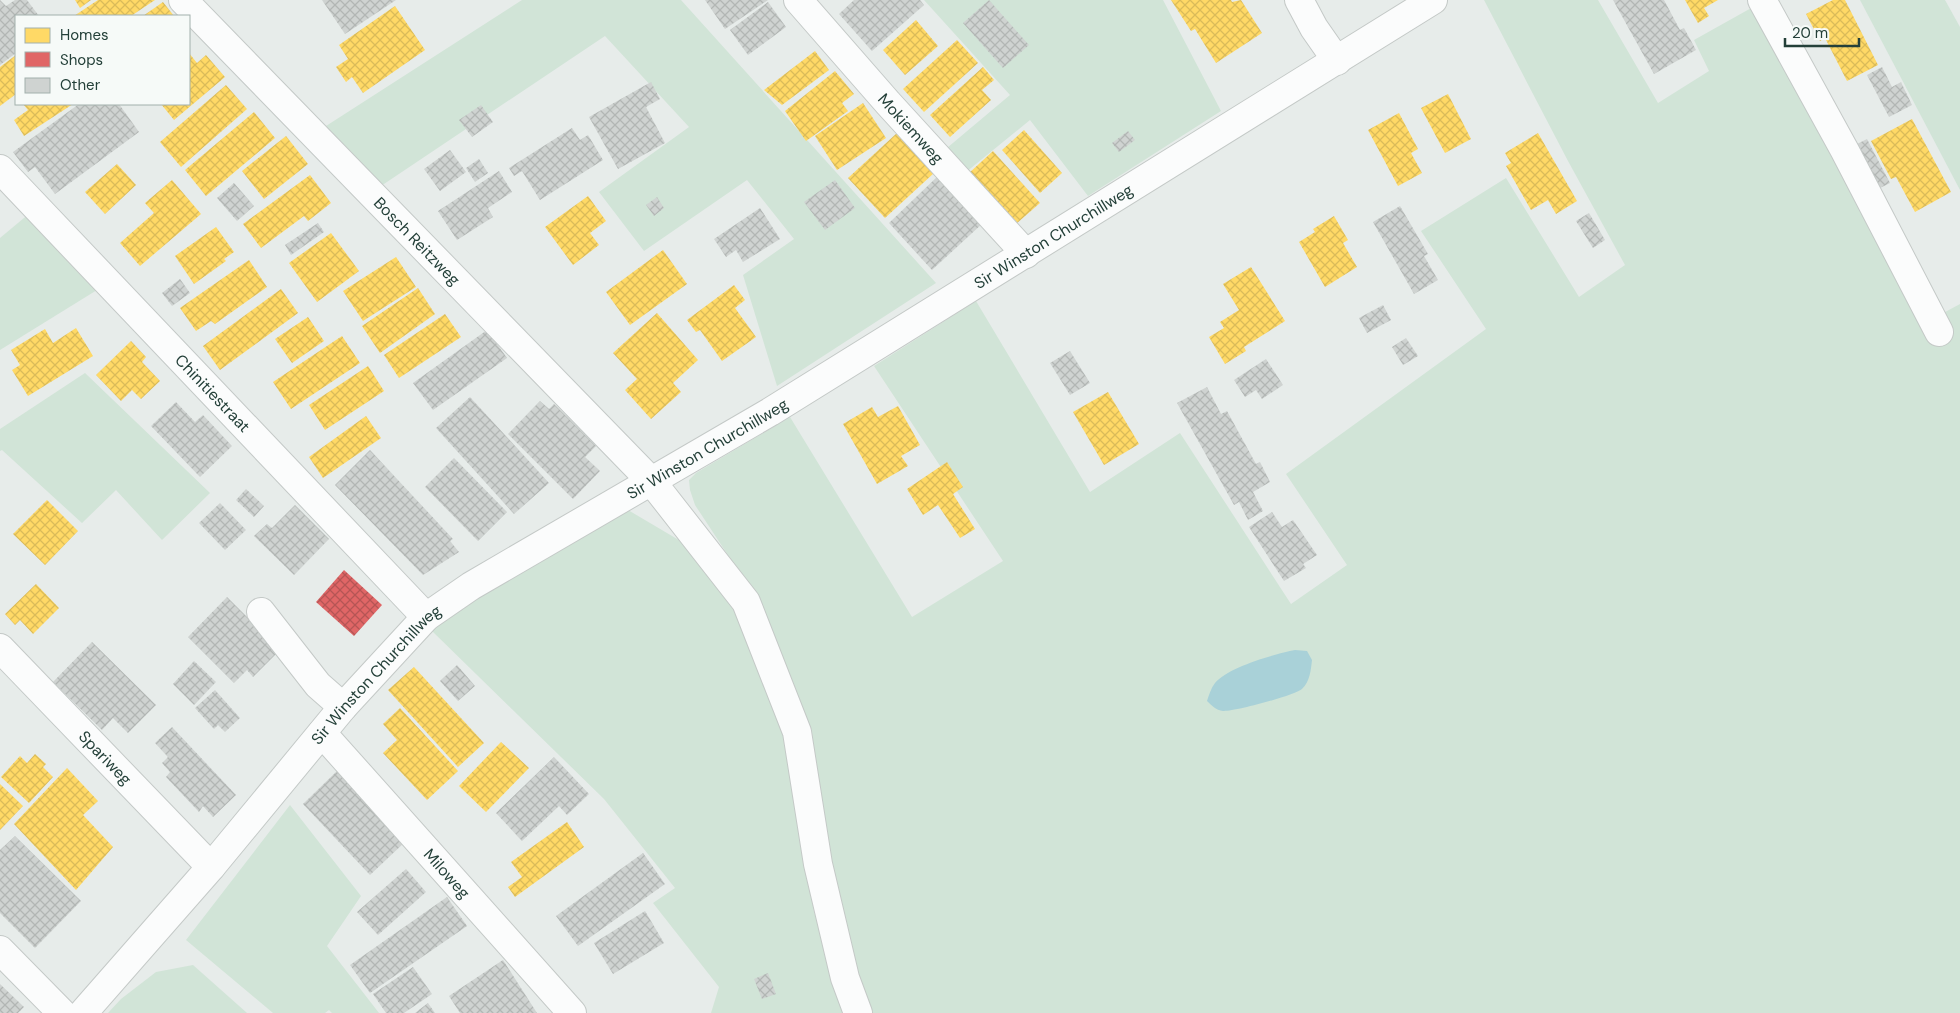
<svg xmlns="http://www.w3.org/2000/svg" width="1960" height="1013" font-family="'DM Sans',sans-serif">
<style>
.grass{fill:#d1e4d7}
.water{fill:#a9d1d8}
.homes{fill:url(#homes-cross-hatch)}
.shops{fill:url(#shops-cross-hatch)}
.building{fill:url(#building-cross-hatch)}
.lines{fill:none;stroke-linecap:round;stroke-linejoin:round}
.minor-casing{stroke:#c4c9c7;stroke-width:30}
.minor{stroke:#fbfcfc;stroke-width:28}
.labels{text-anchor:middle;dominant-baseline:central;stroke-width:5;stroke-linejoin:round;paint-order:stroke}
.street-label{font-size:16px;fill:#244039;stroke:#f6faf8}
</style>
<defs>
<pattern id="homes-cross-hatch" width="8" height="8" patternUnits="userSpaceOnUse" patternTransform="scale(1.25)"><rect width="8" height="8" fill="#ffd966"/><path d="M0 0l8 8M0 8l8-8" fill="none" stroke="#dabb59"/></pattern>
<pattern id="shops-cross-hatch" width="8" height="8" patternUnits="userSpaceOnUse" patternTransform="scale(1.25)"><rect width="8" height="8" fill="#e06666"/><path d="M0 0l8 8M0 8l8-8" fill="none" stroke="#b55555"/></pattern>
<pattern id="building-cross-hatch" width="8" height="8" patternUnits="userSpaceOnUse" patternTransform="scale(1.25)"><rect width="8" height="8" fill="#cfd3d1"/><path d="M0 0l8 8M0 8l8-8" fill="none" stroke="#b2b6b4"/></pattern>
</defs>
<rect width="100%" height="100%" fill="#e7ecea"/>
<!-- grass -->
<g class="grass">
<path d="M 522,0 L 681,0 L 936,283 L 777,386 L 743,275 L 794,239 L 747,180 L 644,251 L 599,192 L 689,127 L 605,36 L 381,186 L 326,126 Z"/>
<path d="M 924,0 L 1163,0 L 1221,111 L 1088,196 L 1030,120 L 960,177 L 941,153 L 1010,95 Z"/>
<path d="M 1484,0 L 1598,0 L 1658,103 L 1709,71 L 1694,40 L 1753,7 L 1934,318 L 1960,304 L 1960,1013 L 869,1013 L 844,943 L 816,797 L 812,731 L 745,581 L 695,505 L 690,490 L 689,480 L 696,473 L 790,417 L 912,617 L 1003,561 L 874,366 L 976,301 L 1090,492 L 1180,433 L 1291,604 L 1347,565 L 1286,474 L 1486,329 L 1421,231 L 1506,178 L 1579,297 L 1625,265 L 1568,161 Z"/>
<path d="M 1860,0 L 1945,0 L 1960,27 L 1960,190 Z"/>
<path d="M 30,213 L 97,290 L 0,350 L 0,238 Z"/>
<path d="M 85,373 L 210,493 L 162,540 L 116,490 L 82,523 L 2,450 L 0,451 L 0,429 Z"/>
<path d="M 628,510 L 689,546 L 734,601 L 781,725 L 800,810 L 814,912 L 849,1013 L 711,1013 L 719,987 L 653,903 L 675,888 L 604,799 L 432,631 L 445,616 Z"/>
<path d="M 290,805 L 361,896 L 327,946 L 379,1013 L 332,1013 L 329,1010 L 325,1013 L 273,1013 L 186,940 Z"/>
<path d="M 193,965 L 247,1013 L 108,1013 L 121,999 L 156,972 Z"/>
</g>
<!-- water -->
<path class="water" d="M 1295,650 L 1307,651 L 1312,660 C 1311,669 1310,682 1302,689 C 1296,695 1233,712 1223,711 C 1216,710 1212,706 1207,701 C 1209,695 1211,688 1215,683 C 1228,667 1275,654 1295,650 Z"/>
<!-- homes -->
<g class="homes">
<path d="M 75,0 L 91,0 L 80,8 Z"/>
<path d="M 98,0 L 155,0 L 131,16 L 74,16 Z"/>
<path d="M 1171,0 L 1231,0 L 1232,2 L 1241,0 L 1262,33 L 1216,63 L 1195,29 L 1191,31 Z"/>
<path d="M 1685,0 L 1718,0 L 1704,8 L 1709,16 L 1698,23 Z"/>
<path d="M 1833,0 L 1845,0 L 1878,65 L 1847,81 L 1825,38 L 1820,41 L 1806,14 Z"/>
<path d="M 163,2 L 174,16 L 143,16 Z"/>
<path d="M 395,6 L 425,50 L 363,93 L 352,77 L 346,82 L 336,67 L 348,59 L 339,45 Z"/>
<path d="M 916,20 L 938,46 L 905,75 L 883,50 Z"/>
<path d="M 957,40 L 978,63 L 924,112 L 903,89 Z"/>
<path d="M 815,51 L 829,70 L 782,105 L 764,90 Z"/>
<path d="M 189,53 L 197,63 L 206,55 L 225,77 L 174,120 L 161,104 L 189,104 Z"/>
<path d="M 16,55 L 16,94 L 0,106 L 0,67 Z"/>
<path d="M 983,67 L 994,80 L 982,90 L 991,100 L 950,137 L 930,115 Z"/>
<path d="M 835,71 L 854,94 L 842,103 L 848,111 L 806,141 L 785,111 Z"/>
<path d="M 226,85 L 247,109 L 181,167 L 160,142 Z"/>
<path d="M 1448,94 L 1471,139 L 1445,153 L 1421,108 Z"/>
<path d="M 863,103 L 886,138 L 837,170 L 815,136 Z"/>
<path d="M 23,104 L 73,104 L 24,136 L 14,120 L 28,110 Z"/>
<path d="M 254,112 L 275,138 L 206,196 L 185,170 Z"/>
<path d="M 1399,113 L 1418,149 L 1411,153 L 1422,173 L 1398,186 L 1368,130 Z"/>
<path d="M 1912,119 L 1951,192 L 1915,212 L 1896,177 L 1891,179 L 1871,141 Z"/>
<path d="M 1024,130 L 1062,173 L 1040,193 L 1002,150 Z"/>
<path d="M 897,133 L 934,173 L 885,218 L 848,178 Z"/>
<path d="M 1538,133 L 1577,201 L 1556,214 L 1548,200 L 1531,210 L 1506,166 L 1511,163 L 1505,153 Z"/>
<path d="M 286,136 L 308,164 L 264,199 L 242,171 Z"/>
<path d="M 993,151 L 1040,203 L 1015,225 L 968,174 Z"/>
<path d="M 117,164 L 136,185 L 105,214 L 85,192 Z"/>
<path d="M 310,175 L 331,203 L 308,221 L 304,216 L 261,248 L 243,224 Z"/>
<path d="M 172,180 L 201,214 L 140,266 L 120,243 L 154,213 L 145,203 Z"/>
<path d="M 588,196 L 606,221 L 590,233 L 599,245 L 573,265 L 545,227 Z"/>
<path d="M 1334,216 L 1348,240 L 1343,243 L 1357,267 L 1325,287 L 1299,242 L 1315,232 L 1313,229 Z"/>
<path d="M 216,227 L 234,252 L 224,259 L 226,261 L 194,284 L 175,256 Z"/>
<path d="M 331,233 L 359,271 L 317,302 L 289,263 Z"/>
<path d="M 663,250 L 687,284 L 630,325 L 606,292 Z"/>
<path d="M 396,257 L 416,287 L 363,321 L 343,291 Z"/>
<path d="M 249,260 L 267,287 L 215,324 L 211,321 L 196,331 L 180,308 Z"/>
<path d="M 1251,267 L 1285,321 L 1244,347 L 1246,351 L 1225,364 L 1209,337 L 1224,328 L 1220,322 L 1239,310 L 1223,284 Z"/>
<path d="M 734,285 L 745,300 L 735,308 L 756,337 L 722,361 L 700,330 L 696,332 L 687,320 Z"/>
<path d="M 418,288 L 435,314 L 380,353 L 362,326 Z"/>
<path d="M 281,289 L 298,313 L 220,370 L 203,346 Z"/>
<path d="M 657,313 L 698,360 L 673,383 L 681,392 L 651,419 L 625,390 L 637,379 L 613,353 Z"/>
<path d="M 445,314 L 461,337 L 399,378 L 384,355 Z"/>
<path d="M 308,317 L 324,341 L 292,363 L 275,339 Z"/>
<path d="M 76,328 L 93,356 L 28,396 L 12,370 L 20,365 L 11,350 L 45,329 L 53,343 Z"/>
<path d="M 342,336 L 360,363 L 291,409 L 273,382 Z"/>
<path d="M 131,341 L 146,357 L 142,362 L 160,381 L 141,399 L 132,390 L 121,401 L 96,375 Z"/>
<path d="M 368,366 L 384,391 L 325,430 L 309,405 Z"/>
<path d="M 1108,392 L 1139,444 L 1104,465 L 1073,412 Z"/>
<path d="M 898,406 L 920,445 L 901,456 L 908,466 L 877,484 L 843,424 L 872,407 L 878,417 Z"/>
<path d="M 366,416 L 381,438 L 323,478 L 309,457 Z"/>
<path d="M 947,462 L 963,487 L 953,494 L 975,529 L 960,538 L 938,505 L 923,515 L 907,489 Z"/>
<path d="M 47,500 L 78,531 L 45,565 L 13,534 Z"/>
<path d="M 36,584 L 59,608 L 33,634 L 20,620 L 15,625 L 5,614 Z"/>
<path d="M 414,667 L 484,743 L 458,767 L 388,690 Z"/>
<path d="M 400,708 L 458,771 L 427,800 L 383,753 L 397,740 L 383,724 Z"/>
<path d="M 501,742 L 529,768 L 486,812 L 459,786 Z"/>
<path d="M 35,754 L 46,764 L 43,767 L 53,777 L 29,803 L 1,777 L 20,756 L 27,763 Z"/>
<path d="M 67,768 L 98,801 L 83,815 L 113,847 L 76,890 L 14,824 Z"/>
<path d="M 0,784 L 23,806 L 0,830 Z"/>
<path d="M 567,822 L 584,847 L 515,897 L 508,887 L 522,877 L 511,862 Z"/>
</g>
<!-- shops -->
<path class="shops" d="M 344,570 L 382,605 L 354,636 L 316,602 Z"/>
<!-- building -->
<g class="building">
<path d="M 0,0 L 6,6 L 15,0 L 27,0 L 39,16 L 16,16 L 16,53 L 0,65 Z"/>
<path d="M 322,0 L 396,0 L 345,34 Z"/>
<path d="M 705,0 L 768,0 L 725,29 Z"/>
<path d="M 854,0 L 920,0 L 924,5 L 872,51 L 839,14 Z"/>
<path d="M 989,0 L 1029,45 L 1003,68 L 963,23 Z"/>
<path d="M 1613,0 L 1664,0 L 1680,30 L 1684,28 L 1696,50 L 1654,74 Z"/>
<path d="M 768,2 L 786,27 L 748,55 L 730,30 Z"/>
<path d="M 1882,67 L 1892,87 L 1901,82 L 1912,105 L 1889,117 L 1867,75 Z"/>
<path d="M 651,82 L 660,99 L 646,107 L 665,143 L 618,169 L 589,117 Z"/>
<path d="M 79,104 L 119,104 L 139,132 L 55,194 L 35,167 L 28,172 L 13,152 Z"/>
<path d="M 481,105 L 493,122 L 472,137 L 459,120 Z"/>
<path d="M 572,128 L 580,140 L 588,135 L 603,160 L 540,200 L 522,171 L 514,176 L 509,168 Z"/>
<path d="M 1128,131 L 1135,140 L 1119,152 L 1112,143 Z"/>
<path d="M 1867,139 L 1890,183 L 1876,190 L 1853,146 Z"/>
<path d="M 450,150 L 466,172 L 440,191 L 424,169 Z"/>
<path d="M 479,159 L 488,173 L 475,182 L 466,168 Z"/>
<path d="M 499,171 L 512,192 L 488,208 L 493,217 L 457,240 L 438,211 Z"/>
<path d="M 939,175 L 983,223 L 932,270 L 889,223 Z"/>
<path d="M 835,180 L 855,208 L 825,230 L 804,202 Z"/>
<path d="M 234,183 L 254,206 L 237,221 L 217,198 Z"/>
<path d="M 657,197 L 664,208 L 654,216 L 646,205 Z"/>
<path d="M 1400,206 L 1428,254 L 1424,256 L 1438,280 L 1414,294 L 1373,222 Z"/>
<path d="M 760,208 L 780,239 L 743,262 L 736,250 L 726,257 L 714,239 Z"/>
<path d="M 1589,213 L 1605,240 L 1593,248 L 1576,221 Z"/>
<path d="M 318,223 L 324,232 L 291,255 L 285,245 Z"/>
<path d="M 180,279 L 190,293 L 172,306 L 162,293 Z"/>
<path d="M 1383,305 L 1391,320 L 1367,333 L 1359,318 Z"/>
<path d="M 487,330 L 507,358 L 433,410 L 413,383 Z"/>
<path d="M 1406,338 L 1418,356 L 1403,365 L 1392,347 Z"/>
<path d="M 1070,351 L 1090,383 L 1070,395 L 1050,363 Z"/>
<path d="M 1266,359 L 1283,385 L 1262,399 L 1256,390 L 1245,397 L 1234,380 Z"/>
<path d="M 1207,387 L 1221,414 L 1227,411 L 1256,464 L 1260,462 L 1270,482 L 1253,492 L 1263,511 L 1248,520 L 1239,502 L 1234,505 L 1177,403 Z"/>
<path d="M 470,397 L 549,483 L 514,514 L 436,428 Z"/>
<path d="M 540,401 L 549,409 L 554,404 L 596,446 L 585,457 L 600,471 L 573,499 L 508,434 Z"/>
<path d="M 176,402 L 195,422 L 203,415 L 232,446 L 200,477 L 151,426 Z"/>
<path d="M 370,450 L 453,539 L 450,541 L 459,552 L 423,575 L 335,485 Z"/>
<path d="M 454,458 L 507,512 L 478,541 L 425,487 Z"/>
<path d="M 246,489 L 264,506 L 254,517 L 236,500 Z"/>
<path d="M 220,503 L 246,530 L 225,550 L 199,523 Z"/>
<path d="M 295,505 L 329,539 L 294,575 L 254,536 L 267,524 L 272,528 Z"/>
<path d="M 1272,512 L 1282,527 L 1293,520 L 1317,555 L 1303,564 L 1306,568 L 1284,581 L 1249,527 Z"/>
<path d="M 227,597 L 280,650 L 253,677 L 247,670 L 234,683 L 188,637 Z"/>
<path d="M 92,642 L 156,705 L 128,733 L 113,718 L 102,730 L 53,682 Z"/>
<path d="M 194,661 L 216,682 L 194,705 L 173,684 Z"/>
<path d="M 457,665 L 475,686 L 458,701 L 440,681 Z"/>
<path d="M 215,690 L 240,718 L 225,732 L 218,725 L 214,729 L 195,708 Z"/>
<path d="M 172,727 L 236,795 L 213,817 L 203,806 L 199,812 L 166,777 L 170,772 L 162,763 L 168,757 L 155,743 Z"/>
<path d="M 554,757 L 589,794 L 567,815 L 559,806 L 522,841 L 496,813 Z"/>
<path d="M 338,770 L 405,842 L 370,875 L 303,804 Z"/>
<path d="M 15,836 L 81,901 L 35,948 L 0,913 L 0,850 Z"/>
<path d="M 643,853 L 665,884 L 578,946 L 556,916 Z"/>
<path d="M 406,869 L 426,892 L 378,935 L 357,912 Z"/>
<path d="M 447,897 L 467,926 L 370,993 L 350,965 Z"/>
<path d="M 645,911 L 664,943 L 613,974 L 594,943 Z"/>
<path d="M 503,960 L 537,1013 L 460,1013 L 449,996 Z"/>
<path d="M 413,967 L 432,994 L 404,1013 L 386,1013 L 373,994 Z"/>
<path d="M 768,973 L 776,994 L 762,999 L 754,979 Z"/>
<path d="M 0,984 L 24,1007 L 18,1013 L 0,1013 Z"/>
<path d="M 428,1003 L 435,1013 L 415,1013 Z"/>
</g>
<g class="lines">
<!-- minor casing -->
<g class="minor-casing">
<g id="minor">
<path id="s1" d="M 183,0 L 652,482 L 746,602 L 797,732 L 818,864 L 845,978 L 858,1013"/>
<path id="s2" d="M 798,0 L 888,103 L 1026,254"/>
<path d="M 1299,0 L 1314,28 L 1337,61"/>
<path d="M 1762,0 L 1845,151 L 1939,332"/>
<path id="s3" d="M 0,169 L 426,617"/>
<path d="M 261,612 L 318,685 L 343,707"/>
<path id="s4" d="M 0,648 L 211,867"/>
<path id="s5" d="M 322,733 L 572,1013"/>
<path d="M 0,950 L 62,1013"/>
<path id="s6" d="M 83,1013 L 211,867 L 343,707 L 426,617 L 471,586 L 770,412 L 1433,0"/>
</g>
</g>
<!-- minor -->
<use href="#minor" class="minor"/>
</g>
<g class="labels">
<!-- street labels -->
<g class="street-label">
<text stroke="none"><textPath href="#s2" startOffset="171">Mokiemweg</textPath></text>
<text stroke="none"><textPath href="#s6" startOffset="1258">Sir Winston Churchillweg</textPath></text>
<text stroke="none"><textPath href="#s1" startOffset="336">Bosch Reitzweg</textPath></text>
<text stroke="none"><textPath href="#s3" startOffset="309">Chinitiestraat</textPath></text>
<text stroke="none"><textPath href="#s6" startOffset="852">Sir Winston Churchillweg</textPath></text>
<text stroke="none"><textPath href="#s6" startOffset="448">Sir Winston Churchillweg</textPath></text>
<text stroke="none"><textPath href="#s4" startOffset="152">Spariweg</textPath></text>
<text stroke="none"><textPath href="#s5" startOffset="188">Miloweg</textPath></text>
</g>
</g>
<!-- legend -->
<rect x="15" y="15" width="175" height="90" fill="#f6faf8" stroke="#a2b0ac"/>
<rect x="25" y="28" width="25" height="15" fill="#ffd966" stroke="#a2b0ac"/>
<text x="60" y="40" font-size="15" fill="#244039">Homes</text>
<rect x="25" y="52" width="25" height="15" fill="#e06666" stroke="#a2b0ac"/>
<text x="60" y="65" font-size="15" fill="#244039">Shops</text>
<rect x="25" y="78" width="25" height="15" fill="#cfd3d1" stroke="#a2b0ac"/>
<text x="60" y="90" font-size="15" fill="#244039">Other</text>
<!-- scale -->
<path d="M1785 38v8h74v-8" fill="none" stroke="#244039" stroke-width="2.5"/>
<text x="1792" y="38" font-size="15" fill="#244039" stroke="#f6faf8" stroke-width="4" paint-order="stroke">20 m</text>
</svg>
